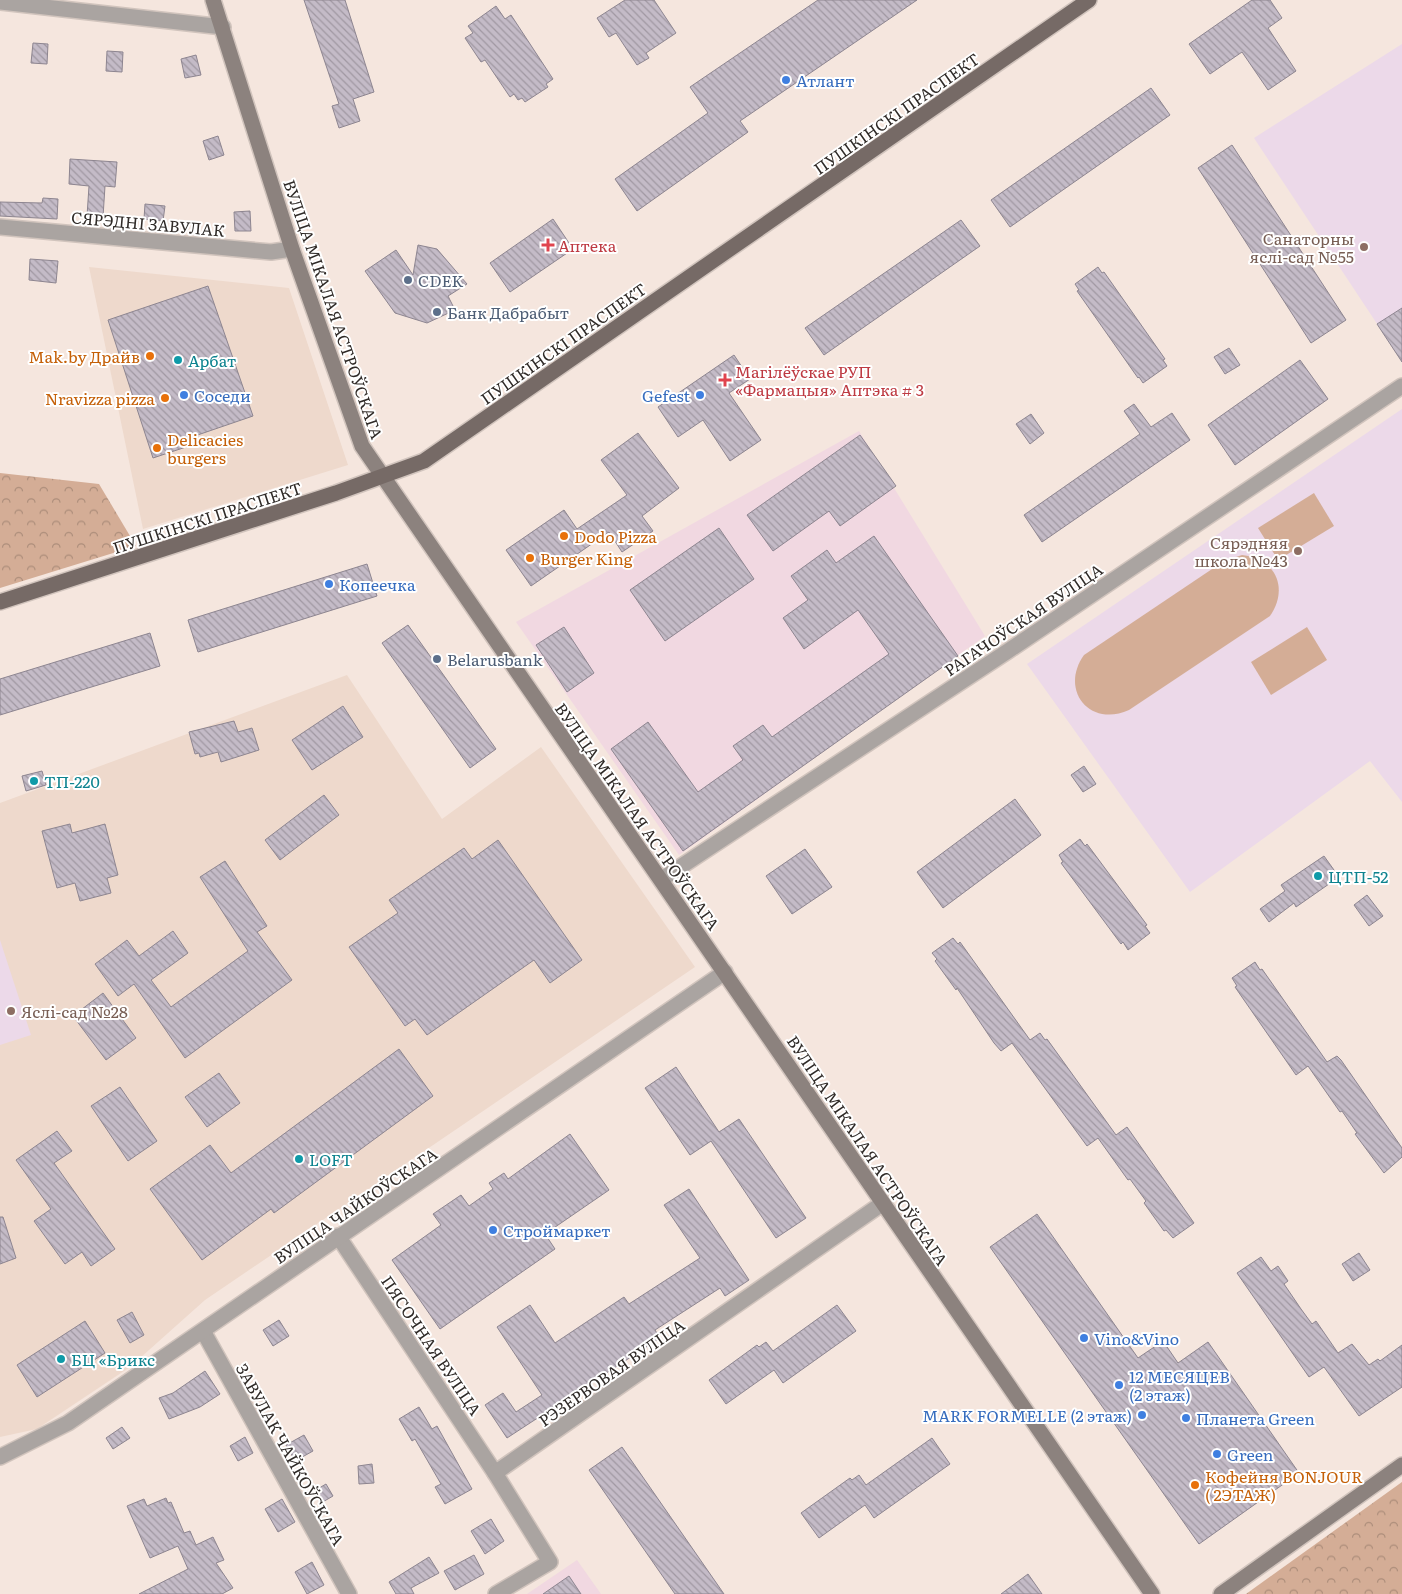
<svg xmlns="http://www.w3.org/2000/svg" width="1402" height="1594" font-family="Literata,serif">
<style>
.built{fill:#eed9cc}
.industrial{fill:#f1d8e1}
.education{fill:#ecd9e9}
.park{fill:url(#park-crowns)}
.garden{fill:#d4ad96}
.building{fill:url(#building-back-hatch);stroke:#8d8590}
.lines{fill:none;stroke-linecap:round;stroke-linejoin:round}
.street-casing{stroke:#d1c4bd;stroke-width:18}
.secondary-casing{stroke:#d1c4bd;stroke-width:18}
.primary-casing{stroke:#d1c4bd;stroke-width:18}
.street{stroke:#aaa4a1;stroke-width:15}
.secondary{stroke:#8c827e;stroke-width:15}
.primary{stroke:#766a66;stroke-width:15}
.shop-dot{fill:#3f7fe0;stroke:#fff;stroke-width:2}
.health-dot{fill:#e0444e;stroke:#fff;stroke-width:2}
.education-dot{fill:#8d6e63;stroke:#fff;stroke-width:2}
.service-dot{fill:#5c6f8a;stroke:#fff;stroke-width:2}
.food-dot{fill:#e8710a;stroke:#fff;stroke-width:2}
.culture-dot{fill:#0f9aa8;stroke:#fff;stroke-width:2}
.labels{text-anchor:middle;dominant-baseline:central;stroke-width:4;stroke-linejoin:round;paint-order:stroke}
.shop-label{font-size:16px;fill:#366cbe;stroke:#fff;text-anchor:start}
.street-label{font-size:16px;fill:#2f2a27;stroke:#fff}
.education-label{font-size:16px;fill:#785e54;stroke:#fff;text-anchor:end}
.health-label{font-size:16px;fill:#be3a42;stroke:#fff;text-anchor:start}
.service-label{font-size:16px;fill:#4e5e75;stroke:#fff;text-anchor:start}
.food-label{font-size:16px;fill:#c56008;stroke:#fff;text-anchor:start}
.culture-label{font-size:16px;fill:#0d838f;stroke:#fff;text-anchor:start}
</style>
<defs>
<pattern id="park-crowns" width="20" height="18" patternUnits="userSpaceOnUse" patternTransform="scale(1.25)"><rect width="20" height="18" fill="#d4ad96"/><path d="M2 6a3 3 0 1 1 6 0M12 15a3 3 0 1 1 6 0" fill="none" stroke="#ac8d7a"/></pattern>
<pattern id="building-back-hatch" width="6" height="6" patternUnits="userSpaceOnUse" patternTransform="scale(1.25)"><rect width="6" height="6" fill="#c4bbc7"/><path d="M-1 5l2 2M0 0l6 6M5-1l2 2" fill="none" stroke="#a098a2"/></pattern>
</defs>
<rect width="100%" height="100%" fill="#f5e6de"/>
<!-- built -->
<g class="built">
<path d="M 89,267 L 289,288 L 348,465 L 143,529 Z"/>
<path d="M 347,675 L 442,819 L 541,747 L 695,967 L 205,1300 L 130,1367 L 37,1429 L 0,1437 L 0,803 Z"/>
</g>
<!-- industrial -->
<g class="industrial">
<path d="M 859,431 L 985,636 L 679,855 L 516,622 Z"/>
<path d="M 577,1560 L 601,1594 L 527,1594 Z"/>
</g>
<!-- education -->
<g class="education">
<path d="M 1402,44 L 1402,355 L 1399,357 L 1254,138 Z"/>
<path d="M 1402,409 L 1402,802 L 1370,761 L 1190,892 L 1027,664 Z"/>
<path d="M 0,940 L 31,1035 L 0,1045 Z"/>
</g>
<!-- park -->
<g class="park">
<path d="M 0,473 L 99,484 L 136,546 L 0,588 Z"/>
<path d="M 1402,1482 L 1402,1594 L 1246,1594 Z"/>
</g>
<!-- garden -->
<g class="garden">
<path d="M 1314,493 L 1334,526 L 1278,560 L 1258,528 Z"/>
<path d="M 1242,555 C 1276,559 1289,588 1270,616 L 1129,710 C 1090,728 1059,690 1084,655 L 1224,561 Z"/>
<path d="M 1307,627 L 1327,660 L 1271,695 L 1251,662 Z"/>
</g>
<!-- building -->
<g class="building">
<path d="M 304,0 L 345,0 L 374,92 L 353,99 L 360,121 L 339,128 L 332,106 L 339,104 Z"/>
<path d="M 625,0 L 654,0 L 676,33 L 646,53 L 649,58 L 637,65 L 616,33 L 609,37 L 597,18 Z"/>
<path d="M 818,0 L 917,0 L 740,121 L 748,132 L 637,211 L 615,179 L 708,113 L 690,87 Z"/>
<path d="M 1252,0 L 1270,0 L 1282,18 L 1268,28 L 1296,71 L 1268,90 L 1242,52 L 1210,74 L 1189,44 Z"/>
<path d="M 496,6 L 505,19 L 511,15 L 553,79 L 546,84 L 548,87 L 525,102 L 522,98 L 518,100 L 514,94 L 510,97 L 485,60 L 481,62 L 465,38 L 473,33 L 468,26 Z"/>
<path d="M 33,43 L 48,44 L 47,64 L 31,63 Z"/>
<path d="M 107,51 L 123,52 L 122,72 L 106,71 Z"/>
<path d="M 196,55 L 201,75 L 185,78 L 181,59 Z"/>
<path d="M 1151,88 L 1170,115 L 1010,227 L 991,200 Z"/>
<path d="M 218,136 L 224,155 L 209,160 L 203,141 Z"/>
<path d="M 1232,145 L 1346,320 L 1311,343 L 1198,168 Z"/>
<path d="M 70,159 L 117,162 L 115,187 L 105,186 L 103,217 L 87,216 L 89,186 L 69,184 Z"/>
<path d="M 43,198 L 58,199 L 57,219 L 0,216 L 0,202 L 42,203 Z"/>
<path d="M 145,204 L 165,206 L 163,221 L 144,219 Z"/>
<path d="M 250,211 L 251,231 L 235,231 L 234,212 Z"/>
<path d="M 553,219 L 573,249 L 510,292 L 490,263 Z"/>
<path d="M 961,220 L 980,246 L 824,355 L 805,328 Z"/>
<path d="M 418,245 L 437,249 L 467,284 L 448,296 L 455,310 L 427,323 L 395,313 L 365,271 L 396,250 L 413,275 Z"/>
<path d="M 30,259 L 58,261 L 56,283 L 29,280 Z"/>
<path d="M 1098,267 L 1102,273 L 1104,272 L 1165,359 L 1163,360 L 1167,366 L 1143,383 L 1139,377 L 1138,378 L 1077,291 L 1079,290 L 1075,284 Z"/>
<path d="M 208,286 L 253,416 L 183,440 L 195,444 L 153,458 L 108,320 Z"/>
<path d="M 1402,308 L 1402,362 L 1377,324 Z"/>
<path d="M 1229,348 L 1240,365 L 1225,374 L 1214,357 Z"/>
<path d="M 734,355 L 750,379 L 729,393 L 761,440 L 730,461 L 703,420 L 678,437 L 658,407 Z"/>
<path d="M 1300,360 L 1328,399 L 1235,465 L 1208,425 Z"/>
<path d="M 1134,404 L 1151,427 L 1172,413 L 1190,440 L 1042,542 L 1024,515 L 1140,434 L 1124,411 Z"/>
<path d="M 1031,414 L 1044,433 L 1030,444 L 1016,424 Z"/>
<path d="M 638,433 L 679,488 L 642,516 L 653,531 L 622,552 L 609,532 L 531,586 L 506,550 L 564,510 L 577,529 L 627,495 L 601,460 Z"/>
<path d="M 860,435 L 896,486 L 840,526 L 829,511 L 773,551 L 747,515 Z"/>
<path d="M 719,528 L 754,579 L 665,641 L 630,590 Z"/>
<path d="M 874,536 L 958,656 L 683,851 L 611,749 L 648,722 L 698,792 L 743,760 L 733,746 L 763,725 L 772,737 L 889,654 L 858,610 L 804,649 L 783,618 L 808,600 L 791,576 L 827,550 L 836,563 Z"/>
<path d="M 367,564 L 377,596 L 198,652 L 188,620 Z"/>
<path d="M 408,625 L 496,749 L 470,768 L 382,643 Z"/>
<path d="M 564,627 L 594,673 L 567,692 L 536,645 Z"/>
<path d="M 150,633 L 160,666 L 0,715 L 0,679 Z"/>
<path d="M 343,706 L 363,737 L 312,770 L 292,740 Z"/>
<path d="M 234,721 L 238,732 L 252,728 L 259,750 L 221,762 L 218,752 L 200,757 L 199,753 L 195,754 L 189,732 Z"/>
<path d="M 1084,766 L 1096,784 L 1083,792 L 1071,775 Z"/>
<path d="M 42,771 L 46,785 L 26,791 L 22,776 Z"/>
<path d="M 324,795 L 339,815 L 280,860 L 265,840 Z"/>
<path d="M 1015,799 L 1041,835 L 943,908 L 917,872 Z"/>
<path d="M 70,824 L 72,833 L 105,824 L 118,875 L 107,878 L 111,893 L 80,901 L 75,883 L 57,888 L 42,831 Z"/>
<path d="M 1080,839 L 1085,846 L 1087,844 L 1147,925 L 1145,926 L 1150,933 L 1128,950 L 1123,942 L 1121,944 L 1061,863 L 1063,862 L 1059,855 Z"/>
<path d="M 498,840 L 582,960 L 550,983 L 534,960 L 427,1035 L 415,1019 L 405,1026 L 349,947 L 398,913 L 389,900 L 464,848 L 472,859 Z"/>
<path d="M 805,849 L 832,887 L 792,914 L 766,876 Z"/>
<path d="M 1324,856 L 1339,877 L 1296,907 L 1294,903 L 1269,922 L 1260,909 L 1285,891 L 1281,885 Z"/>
<path d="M 225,861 L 267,926 L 257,932 L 292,980 L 185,1058 L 134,984 L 118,996 L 95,964 L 127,940 L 139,956 L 173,931 L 188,953 L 151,980 L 171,1007 L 248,951 L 200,877 Z"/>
<path d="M 1367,895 L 1383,916 L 1369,926 L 1354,905 Z"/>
<path d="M 953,938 L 958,944 L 960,942 L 1030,1040 L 1040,1033 L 1045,1040 L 1047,1039 L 1116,1135 L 1127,1127 L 1194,1223 L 1173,1238 L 1166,1230 L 1164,1231 L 1144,1203 L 1146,1201 L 1130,1179 L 1128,1180 L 1098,1138 L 1087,1146 L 1012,1043 L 1001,1051 L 994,1043 L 957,988 L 956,990 L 935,961 L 937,959 L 932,953 Z"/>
<path d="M 1255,962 L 1260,970 L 1262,969 L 1327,1062 L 1337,1056 L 1341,1060 L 1402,1148 L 1402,1157 L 1384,1173 L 1355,1134 L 1357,1133 L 1342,1111 L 1340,1112 L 1308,1066 L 1296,1075 L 1235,987 L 1237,986 L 1232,978 Z"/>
<path d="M 103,993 L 136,1038 L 106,1060 L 73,1016 Z"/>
<path d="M 399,1049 L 433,1096 L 274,1213 L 271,1209 L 202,1260 L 150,1189 L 210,1145 L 231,1173 Z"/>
<path d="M 676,1067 L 719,1132 L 739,1119 L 806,1218 L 776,1238 L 711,1141 L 690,1155 L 645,1088 Z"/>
<path d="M 219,1073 L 240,1103 L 207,1127 L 185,1097 Z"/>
<path d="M 120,1087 L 157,1141 L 128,1161 L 91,1106 Z"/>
<path d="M 57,1131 L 72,1151 L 54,1163 L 115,1249 L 91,1266 L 82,1252 L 65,1264 L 34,1221 L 51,1209 L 16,1160 Z"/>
<path d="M 570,1134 L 609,1190 L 545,1234 L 555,1249 L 440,1329 L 392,1260 L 441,1225 L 433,1214 L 461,1195 L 469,1206 L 493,1189 L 489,1183 L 504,1173 L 508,1179 Z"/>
<path d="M 689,1189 L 749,1280 L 725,1296 L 720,1288 L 655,1330 L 660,1338 L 507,1438 L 485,1405 L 503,1393 L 516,1412 L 542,1395 L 497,1327 L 530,1305 L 555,1343 L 624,1297 L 629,1304 L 700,1258 L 664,1205 Z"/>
<path d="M 1037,1214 L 1138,1358 L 1163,1341 L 1178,1363 L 1208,1342 L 1299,1473 L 1199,1544 L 990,1247 Z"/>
<path d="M 0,1217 L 3,1217 L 16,1258 L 0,1264 Z"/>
<path d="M 1359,1253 L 1370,1270 L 1353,1281 L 1342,1264 Z"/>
<path d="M 1261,1257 L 1271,1271 L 1278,1266 L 1288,1281 L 1284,1284 L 1301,1309 L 1312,1324 L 1316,1321 L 1338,1353 L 1352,1344 L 1369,1365 L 1378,1359 L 1380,1361 L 1402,1345 L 1402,1387 L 1359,1416 L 1324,1367 L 1309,1377 L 1237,1273 Z"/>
<path d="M 837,1305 L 856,1331 L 783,1383 L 774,1370 L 726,1404 L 709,1380 L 757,1345 L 759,1347 L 766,1342 L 773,1351 Z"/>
<path d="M 132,1312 L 144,1335 L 130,1343 L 117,1320 Z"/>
<path d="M 279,1320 L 289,1336 L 273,1346 L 263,1330 Z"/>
<path d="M 85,1321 L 105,1353 L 37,1397 L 17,1365 Z"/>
<path d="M 205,1371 L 220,1394 L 200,1407 L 169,1419 L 159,1398 L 173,1393 Z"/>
<path d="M 419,1407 L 432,1429 L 437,1426 L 472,1489 L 445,1504 L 435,1487 L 441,1484 L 415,1439 L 412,1441 L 399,1419 Z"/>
<path d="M 122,1427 L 130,1438 L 113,1449 L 106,1438 Z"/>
<path d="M 304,1435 L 313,1451 L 295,1461 L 286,1445 Z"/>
<path d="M 245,1437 L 253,1453 L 238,1461 L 230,1446 Z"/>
<path d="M 932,1438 L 950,1464 L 874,1518 L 865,1505 L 819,1538 L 801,1513 L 850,1478 L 852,1480 L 859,1475 L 866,1485 Z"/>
<path d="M 622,1447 L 724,1594 L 675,1594 L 589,1470 Z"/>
<path d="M 372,1464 L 374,1483 L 359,1484 L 358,1466 Z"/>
<path d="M 326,1484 L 333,1496 L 321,1503 L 314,1491 Z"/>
<path d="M 166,1498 L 168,1503 L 171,1502 L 184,1533 L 190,1531 L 196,1545 L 213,1537 L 224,1560 L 216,1563 L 233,1588 L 222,1594 L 139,1594 L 188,1569 L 178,1546 L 150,1558 L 127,1506 L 144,1499 L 147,1506 Z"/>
<path d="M 282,1499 L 295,1522 L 278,1532 L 265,1509 Z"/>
<path d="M 491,1519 L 504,1541 L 485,1554 L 471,1531 Z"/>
<path d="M 474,1555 L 484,1574 L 455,1590 L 444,1571 Z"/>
<path d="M 429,1557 L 439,1573 L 411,1588 L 414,1594 L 396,1594 L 389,1582 Z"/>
<path d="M 312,1562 L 324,1585 L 307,1594 L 295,1572 Z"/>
<path d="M 1028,1574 L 1042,1594 L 1001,1594 Z"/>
<path d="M 569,1576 L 581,1594 L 543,1594 Z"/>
</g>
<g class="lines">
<!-- street casing -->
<g class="street-casing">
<g id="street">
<path d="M 0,2 L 223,27"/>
<path d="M 0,227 L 271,252 L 292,249"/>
<path d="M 662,879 L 1008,651 L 1402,386"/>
<path d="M 338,1236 L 495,1473 L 550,1562 L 496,1594"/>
<path d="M 203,1331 L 349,1594"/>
<path d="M 0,1457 L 68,1423 L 725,972"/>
<path d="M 495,1473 L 883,1203"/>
</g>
</g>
<!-- secondary casing -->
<g class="secondary-casing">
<g id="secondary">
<path d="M 213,0 L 292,249 L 362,446 L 1152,1594"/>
<path d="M 1221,1594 L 1402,1465"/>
</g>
</g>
<!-- primary casing -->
<g class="primary-casing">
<path id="primary" d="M 0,602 L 336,493 L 424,461 L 1089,0"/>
</g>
<!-- street -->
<use href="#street" class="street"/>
<!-- secondary -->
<use href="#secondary" class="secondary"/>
<!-- primary -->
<use href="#primary" class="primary"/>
</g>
<!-- markers -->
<g class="shop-dot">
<circle cx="786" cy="80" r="5"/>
<circle cx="184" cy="395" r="5"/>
<circle cx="700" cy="395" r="5"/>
<circle cx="329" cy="584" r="5"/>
<circle cx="493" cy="1230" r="5"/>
<circle cx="1084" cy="1338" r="5"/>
<circle cx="1119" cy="1385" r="5"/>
<circle cx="1142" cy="1415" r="5"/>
<circle cx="1186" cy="1418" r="5"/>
<circle cx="1217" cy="1454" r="5"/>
</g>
<g class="health-dot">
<path d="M545.5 237.5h5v5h5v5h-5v5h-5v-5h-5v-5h5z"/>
<path d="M722.5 372.5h5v5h5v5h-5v5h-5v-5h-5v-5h5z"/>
</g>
<g class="education-dot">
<circle cx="1364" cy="247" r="5"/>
<circle cx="1298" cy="551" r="5"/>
<circle cx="11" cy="1011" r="5"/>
</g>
<g class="service-dot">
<circle cx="408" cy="280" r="5"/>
<circle cx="437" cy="312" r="5"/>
<circle cx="437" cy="659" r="5"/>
</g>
<g class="food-dot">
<circle cx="150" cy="356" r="5"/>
<circle cx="165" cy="398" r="5"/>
<circle cx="157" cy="448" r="5"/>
<circle cx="564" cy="536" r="5"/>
<circle cx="530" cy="558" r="5"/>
<circle cx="1195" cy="1485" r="5"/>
</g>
<g class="culture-dot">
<circle cx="178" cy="360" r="5"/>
<circle cx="34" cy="781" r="5"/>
<circle cx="1318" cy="876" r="5"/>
<circle cx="299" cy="1159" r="5"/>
<circle cx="61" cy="1359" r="5"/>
</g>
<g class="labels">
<!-- shop labels -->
<g class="shop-label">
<text x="796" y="80">Атлант</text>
<text x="194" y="395">Соседи</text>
<text x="690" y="395" text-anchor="end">Gefest</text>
<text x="339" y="584">Копеечка</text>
<text x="503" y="1230">Строймаркет</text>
<text x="1094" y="1338">Vino&amp;Vino</text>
<text x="1129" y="1376">12 МЕСЯЦЕВ<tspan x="1129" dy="18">(2 этаж)</tspan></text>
<text x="1132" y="1415" text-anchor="end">MARK FORMELLE (2 этаж)</text>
<text x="1196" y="1418">Планета Green</text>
<text x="1227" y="1454">Green</text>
</g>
<!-- street labels -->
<g class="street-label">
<text transform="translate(896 113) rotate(-35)">ПУШКІНСКІ ПРАСПЕКТ</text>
<text transform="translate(148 223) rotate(5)">СЯРЭДНІ ЗАВУЛАК</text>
<text transform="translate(334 309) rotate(71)">ВУЛІЦА МІКАЛАЯ АСТРОЎСКАГА</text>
<text transform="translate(563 343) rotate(-35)">ПУШКІНСКІ ПРАСПЕКТ</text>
<text transform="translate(207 517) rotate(-18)">ПУШКІНСКІ ПРАСПЕКТ</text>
<text transform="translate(1023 619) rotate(-34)">РАГАЧОЎСКАЯ ВУЛІЦА</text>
<text transform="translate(638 816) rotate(55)">ВУЛІЦА МІКАЛАЯ АСТРОЎСКАГА</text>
<text transform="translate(868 1150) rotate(56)">ВУЛІЦА МІКАЛАЯ АСТРОЎСКАГА</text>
<text transform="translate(355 1205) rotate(-34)">ВУЛІЦА ЧАЙКОЎСКАГА</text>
<text transform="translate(432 1345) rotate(56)">ПЯСОЧНАЯ ВУЛІЦА</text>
<text transform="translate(611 1372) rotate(-35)">РЭЗЕРВОВАЯ ВУЛІЦА</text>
<text transform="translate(291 1454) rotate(61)">ЗАВУЛАК ЧАЙКОЎСКАГА</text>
</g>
<!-- education labels -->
<g class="education-label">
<text x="1354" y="238">Санаторны<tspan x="1354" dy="18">яслі-сад №55</tspan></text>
<text x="1288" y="542">Сярэдняя<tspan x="1288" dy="18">школа №43</tspan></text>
<text x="21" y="1011" text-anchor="start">Яслі-сад №28</text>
</g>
<!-- health labels -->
<g class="health-label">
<text x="558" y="245">Аптека</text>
<text x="735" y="371">Магілёўскае РУП<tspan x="735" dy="18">«Фармацыя» Аптэка # 3</tspan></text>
</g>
<!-- service labels -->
<g class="service-label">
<text x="418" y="280">CDEK</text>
<text x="447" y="312">Банк Дабрабыт</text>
<text x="447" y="659">Belarusbank</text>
</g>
<!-- food labels -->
<g class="food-label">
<text x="140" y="356" text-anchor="end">Маk.by Драйв</text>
<text x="155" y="398" text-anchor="end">Nravizza pizza</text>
<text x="167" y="439">Delicacies<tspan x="167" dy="18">burgers</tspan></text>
<text x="574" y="536">Dodo Pizza</text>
<text x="540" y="558">Burger King</text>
<text x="1205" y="1476">Кофейня BONJOUR<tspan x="1205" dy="18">( 2ЭТАЖ)</tspan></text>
</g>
<!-- culture labels -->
<g class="culture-label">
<text x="188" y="360">Арбат</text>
<text x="44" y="781">ТП-220</text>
<text x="1328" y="876">ЦТП-52</text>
<text x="309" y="1159">LOFT</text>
<text x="71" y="1359">БЦ «Брикс</text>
</g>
</g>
</svg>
